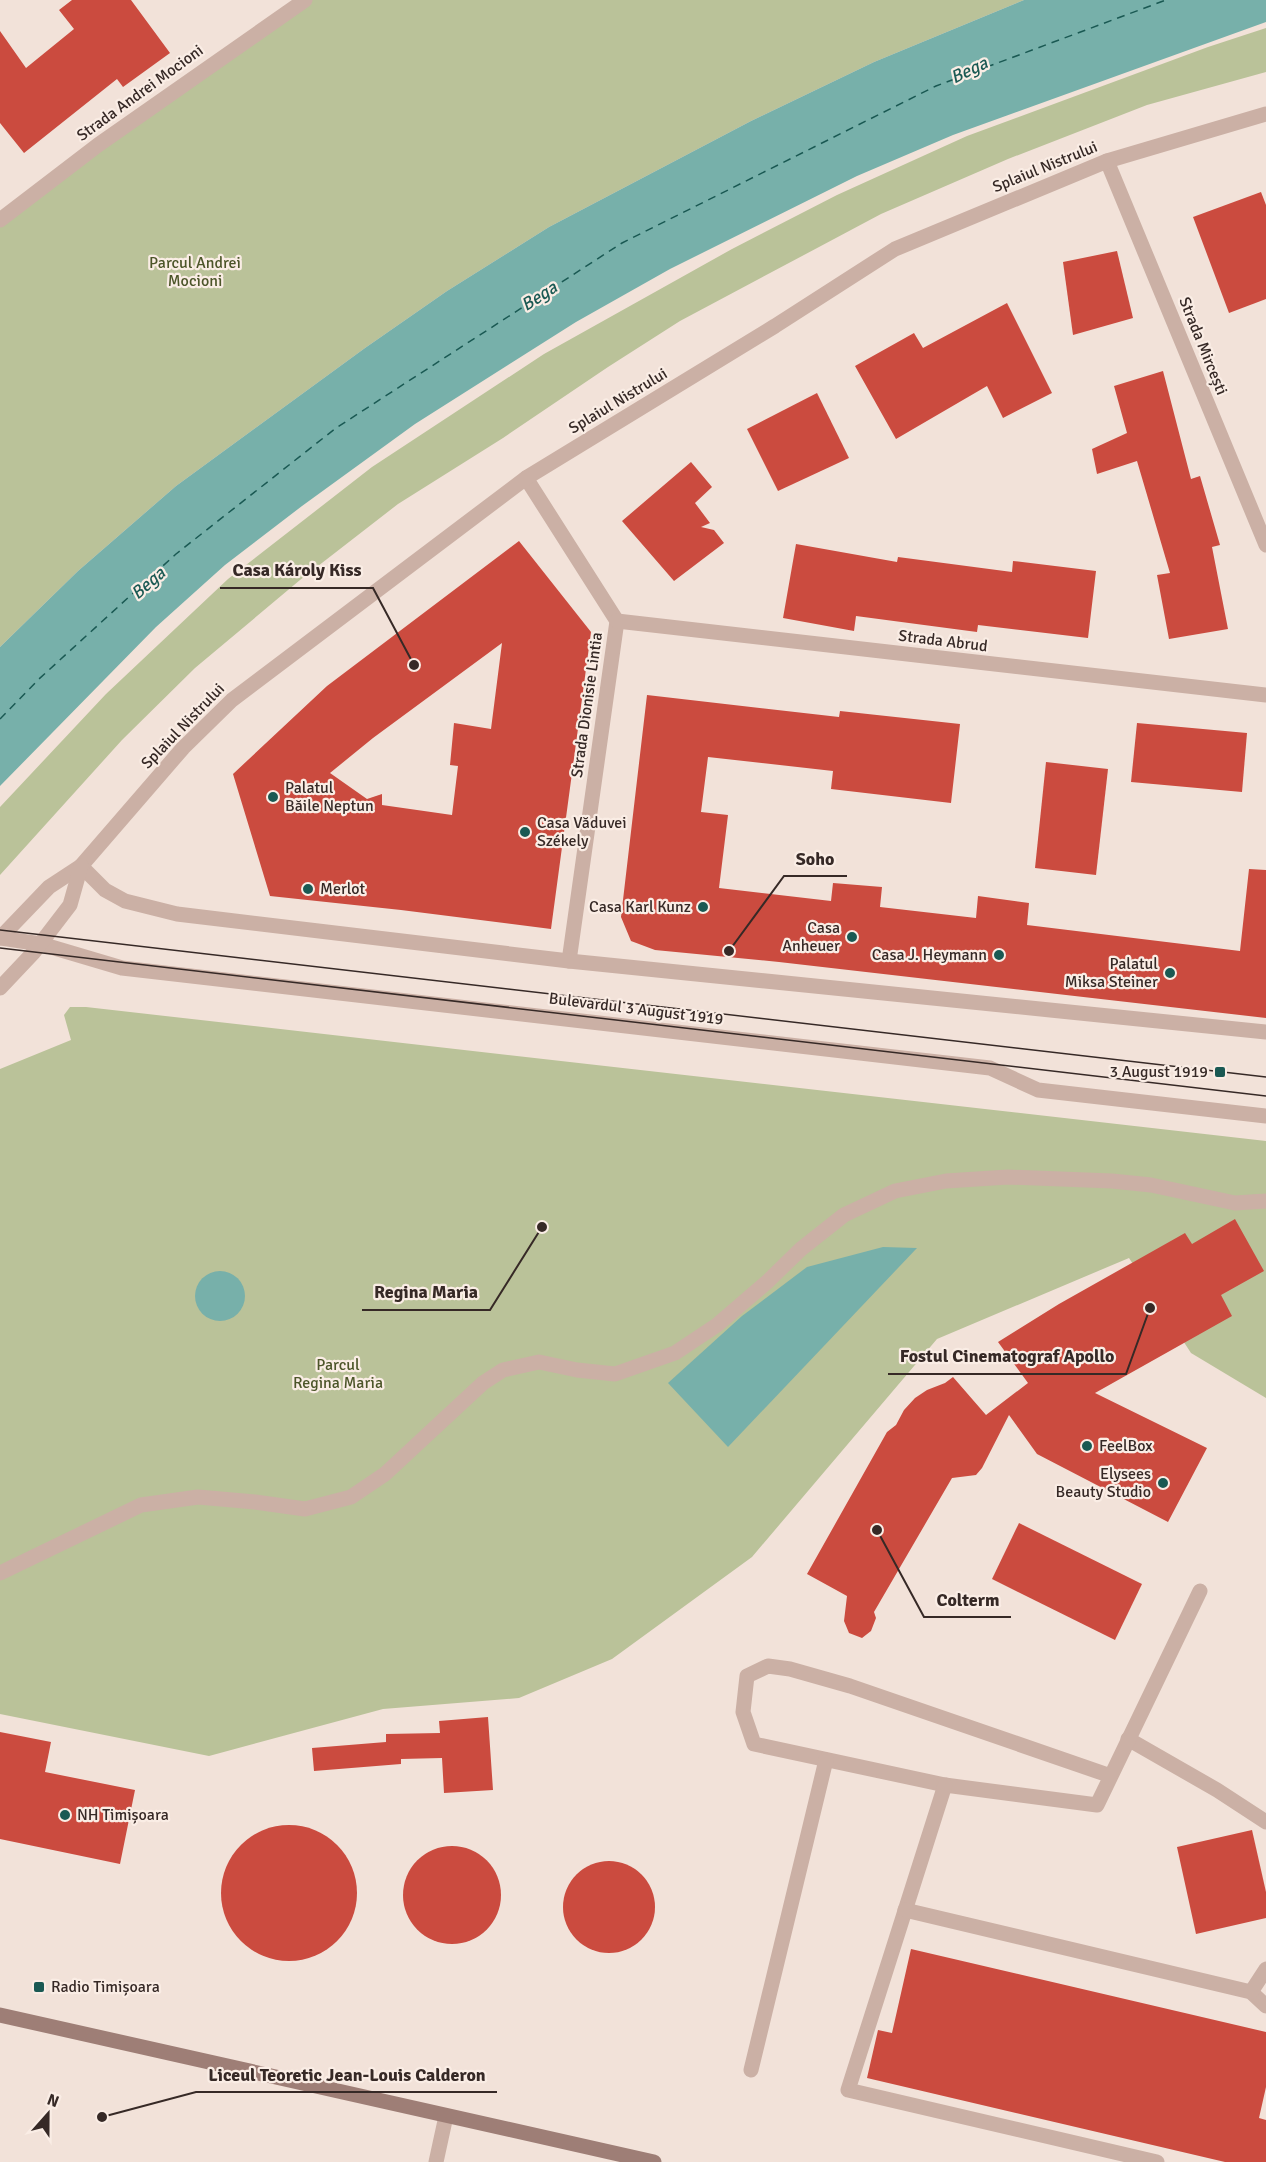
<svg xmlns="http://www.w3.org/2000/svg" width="1266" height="2162" font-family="Signika,sans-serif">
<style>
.green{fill:#bac299}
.water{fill:#77b0aa}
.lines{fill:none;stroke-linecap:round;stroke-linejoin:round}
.ferry{stroke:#1a5953;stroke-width:1.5;stroke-dasharray:8 6;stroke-linecap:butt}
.building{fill:#cb4b3f;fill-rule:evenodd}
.service{stroke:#cbb0a5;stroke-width:15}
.pedestrian{stroke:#cbb0a5;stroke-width:15}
.minor{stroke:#cbb0a5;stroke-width:15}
.tertiary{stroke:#cbb0a5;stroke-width:15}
.secondary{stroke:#9e7e76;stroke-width:15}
.tram{stroke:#362926;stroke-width:1.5}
.poi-dot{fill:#1a5953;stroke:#faede5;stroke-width:2}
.labels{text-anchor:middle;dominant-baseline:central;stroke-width:4.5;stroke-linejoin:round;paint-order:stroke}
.street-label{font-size:16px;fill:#362926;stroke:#faede5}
.park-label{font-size:16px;fill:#4c5529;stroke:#faede5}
.poi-label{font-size:16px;fill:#362926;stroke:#faede5;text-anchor:start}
.water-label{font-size:18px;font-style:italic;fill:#1a5953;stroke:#faede5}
.leader{fill:none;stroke:#362926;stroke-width:2}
.callout-dot{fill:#362926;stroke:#faede5;stroke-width:2}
.callout-label{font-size:18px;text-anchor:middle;font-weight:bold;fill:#362926;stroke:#faede5;stroke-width:4.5;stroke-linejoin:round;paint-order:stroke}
</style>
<rect width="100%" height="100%" fill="#f2e2d9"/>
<!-- green -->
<g class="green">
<path d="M 305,0 L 1024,0 L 874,62 L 751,121 L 549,227 L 447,291 L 365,348 L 176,486 L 78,571 L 0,647 L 0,220 Z"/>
<path d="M 1266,28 L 1266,72 L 1147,105 L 1008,159 L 881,214 L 680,321 L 608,367 L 503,438 L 398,504 L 300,580 L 195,668 L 122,740 L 0,875 L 0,807 L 106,694 L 228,579 L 372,467 L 544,354 L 732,249 L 837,195 L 967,136 L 1208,47 Z"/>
<path d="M 70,1007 L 86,1007 L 1266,1141 L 1266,1398 L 1191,1353 L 1129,1258 L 937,1339 L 752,1557 L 612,1659 L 519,1698 L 383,1709 L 209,1756 L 0,1714 L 0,1069 L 71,1040 L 64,1015 Z"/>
</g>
<!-- water -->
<g class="water">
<path d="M 1024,0 L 1266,0 L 1266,22 L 953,135 L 857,176 L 670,269 L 576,322 L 415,424 L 302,506 L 225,565 L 156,627 L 0,786 L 0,647 L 78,571 L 176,486 L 365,348 L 447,291 L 549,227 L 751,121 L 874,62 Z"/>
<path d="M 883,1247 L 917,1248 L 728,1447 L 668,1383 L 742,1316 L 807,1267 Z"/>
<circle cx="220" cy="1296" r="25"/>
</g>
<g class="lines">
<!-- ferry -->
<path class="ferry" d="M 0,719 L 39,679 L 176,554 L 336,428 L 622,243 L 936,86 L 1166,0"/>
</g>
<!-- building -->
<g class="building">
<path d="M 72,0 L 131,0 L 170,53 L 123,87 L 117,79 L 24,153 L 0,123 L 0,31 L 26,68 L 74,29 L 59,10 Z"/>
<path d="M 1261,192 L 1266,205 L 1266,299 L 1229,313 L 1193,217 Z"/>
<path d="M 1117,251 L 1133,318 L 1073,335 L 1063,262 Z"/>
<path d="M 1007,303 L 1052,393 L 1003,418 L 987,386 L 896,439 L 855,366 L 914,333 L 923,348 Z"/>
<path d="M 1163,371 L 1191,479 L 1200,476 L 1220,545 L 1212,547 L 1228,629 L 1169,639 L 1157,575 L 1170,573 L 1137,461 L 1097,474 L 1092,449 L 1127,433 L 1114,386 Z"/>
<path d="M 817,393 L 849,458 L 778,491 L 747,429 Z"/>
<path d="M 691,462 L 712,487 L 695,503 L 710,523 L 701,527 L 714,530 L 724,543 L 674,581 L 622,521 Z"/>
<path d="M 519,541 L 591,632 L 551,929 L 401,910 L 270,896 L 233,774 L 327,686 ZM 502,643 L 491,729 L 454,723 L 450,765 L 458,766 L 452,815 L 382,805 L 382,794 L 367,799 L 330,773 L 373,738 Z"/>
<path d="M 796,544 L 897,562 L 898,557 L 1012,572 L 1013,561 L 1096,571 L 1088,638 L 978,625 L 977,632 L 856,616 L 854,631 L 783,618 Z"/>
<path d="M 647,695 L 839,717 L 840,711 L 960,724 L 951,803 L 831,789 L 833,771 L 708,757 L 701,812 L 728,815 L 719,888 L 831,901 L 833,883 L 882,887 L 880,907 L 976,918 L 978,896 L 1029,903 L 1027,925 L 1240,951 L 1249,869 L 1266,870 L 1266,1018 L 779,962 L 655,950 L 631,941 L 621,917 Z"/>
<path d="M 1137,723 L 1247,733 L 1242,792 L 1131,782 Z"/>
<path d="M 1046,762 L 1108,769 L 1096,875 L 1035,868 Z"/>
<path d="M 1235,1219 L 1264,1271 L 1221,1295 L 1232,1316 L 1095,1393 L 1207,1448 L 1168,1522 L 1037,1454 L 1009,1415 L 982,1468 L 976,1475 L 952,1478 L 874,1612 L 876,1618 L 871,1631 L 862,1638 L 849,1633 L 844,1621 L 847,1596 L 807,1574 L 887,1432 L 896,1425 L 904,1410 L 915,1398 L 927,1390 L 945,1383 L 953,1377 L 986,1415 L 1028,1383 L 998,1342 L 1059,1304 L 1185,1233 L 1192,1244 Z"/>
<path d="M 1019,1523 L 1142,1584 L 1115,1640 L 992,1579 Z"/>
<path d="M 488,1717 L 493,1790 L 444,1793 L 442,1758 L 401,1759 L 401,1764 L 314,1771 L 312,1748 L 386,1742 L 386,1734 L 440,1733 L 439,1721 Z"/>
<path d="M 0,1732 L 51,1742 L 45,1772 L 135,1790 L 120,1864 L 0,1839 Z"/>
<circle cx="289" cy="1893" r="68"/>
<path d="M 1252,1830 L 1266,1892 L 1266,1918 L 1196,1934 L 1177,1847 Z"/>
<circle cx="452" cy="1895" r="49"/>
<circle cx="609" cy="1907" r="46"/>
<path d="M 911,1949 L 1266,2032 L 1266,2087 L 1259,2118 L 1266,2120 L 1266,2162 L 1225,2162 L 867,2078 L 878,2030 L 892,2033 Z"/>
</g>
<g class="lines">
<!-- service -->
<g class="service">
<path d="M 1128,1739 L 1217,1790 L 1266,1822"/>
<path d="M 1111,1776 L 1097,1805 L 945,1785 L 754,1744 L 743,1712 L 747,1676 L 768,1666 L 790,1669 L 850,1686 L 1111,1776 L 1200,1591"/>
<path d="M 945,1785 L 848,2090 L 1157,2162"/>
<path d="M 905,1910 L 1251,1992 L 1266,2006"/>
<path d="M 1251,1992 L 1266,1969"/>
<path d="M 751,2070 L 826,1760"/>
<path d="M 436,2162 L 446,2116"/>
</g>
<!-- pedestrian -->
<path class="pedestrian" d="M 0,1573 L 141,1505 L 198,1497 L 255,1502 L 305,1509 L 351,1497 L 385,1474 L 483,1383 L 503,1370 L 539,1362 L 577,1370 L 615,1374 L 675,1353 L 717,1325 L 767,1282 L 801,1249 L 844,1215 L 895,1191 L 946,1181 L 1008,1177 L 1112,1181 L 1151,1185 L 1235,1203 L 1266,1201"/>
<!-- minor -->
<g class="minor">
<path d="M 1107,161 L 1266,545"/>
<path d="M 526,478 L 617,621 L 569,961"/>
<path d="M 617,621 L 1266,695"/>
<path d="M 81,866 L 105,890 L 125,901 L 177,914 L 569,961 L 1266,1032"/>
<path d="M 41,944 L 122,968 L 990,1068 L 1038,1090 L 1266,1116"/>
</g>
<!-- tertiary -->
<g class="tertiary">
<path d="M 0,220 L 98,145 L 305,0"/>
<path d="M 0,938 L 49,887 L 81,866 L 183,748 L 232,700 L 526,478 L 775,326 L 895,249 L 1107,161 L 1266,114"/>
<path d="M 0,938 L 41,944"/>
<path d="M 0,988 L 34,952 L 70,905 L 81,866"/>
</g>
<!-- secondary -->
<path class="secondary" d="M 0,2015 L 654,2162"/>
<!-- tram -->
<g class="tram">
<path d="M 0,930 L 1266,1077"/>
<path d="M 0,948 L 1266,1096"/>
</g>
</g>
<!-- markers -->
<g class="poi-dot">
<circle cx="273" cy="797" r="6"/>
<circle cx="525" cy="832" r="6"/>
<circle cx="308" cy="889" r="6"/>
<circle cx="703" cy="907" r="6"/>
<circle cx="852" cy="937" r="6"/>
<circle cx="999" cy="955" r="6"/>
<circle cx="1170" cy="973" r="6"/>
<rect x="1214" y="1066" width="12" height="12" rx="3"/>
<circle cx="1087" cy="1446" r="6"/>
<circle cx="1163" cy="1483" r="6"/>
<circle cx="65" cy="1815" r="6"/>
<rect x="33" y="1981" width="12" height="12" rx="3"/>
</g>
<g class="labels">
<!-- street labels -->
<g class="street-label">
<text transform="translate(140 93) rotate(-36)">Strada Andrei Mocioni</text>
<text transform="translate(1045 167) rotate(-22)">Splaiul Nistrului</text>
<text transform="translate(1203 346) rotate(68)">Strada Mircești</text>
<text transform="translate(618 401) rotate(-31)">Splaiul Nistrului</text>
<text transform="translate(943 641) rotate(7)">Strada Abrud</text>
<text transform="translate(587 705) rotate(-82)">Strada Dionisie Lintia</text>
<text transform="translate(183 726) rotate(-46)">Splaiul Nistrului</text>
<text transform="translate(636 1009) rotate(7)">Bulevardul 3 August 1919</text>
</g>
<!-- park labels -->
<g class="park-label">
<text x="195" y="263">Parcul Andrei<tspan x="195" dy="18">Mocioni</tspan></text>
<text x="338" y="1365">Parcul<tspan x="338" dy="18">Regina Maria</tspan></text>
</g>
<!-- poi labels -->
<g class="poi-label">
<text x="285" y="788">Palatul<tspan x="285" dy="18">Băile Neptun</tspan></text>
<text x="537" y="823">Casa Văduvei<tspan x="537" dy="18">Székely</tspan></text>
<text x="320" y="889">Merlot</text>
<text x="691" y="907" text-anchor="end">Casa Karl Kunz</text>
<text x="840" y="928" text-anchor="end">Casa<tspan x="840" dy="18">Anheuer</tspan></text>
<text x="987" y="955" text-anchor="end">Casa J. Heymann</text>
<text x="1158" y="964" text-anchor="end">Palatul<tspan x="1158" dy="18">Miksa Steiner</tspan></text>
<text x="1208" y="1072" text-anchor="end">3 August 1919</text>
<text x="1099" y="1446">FeelBox</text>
<text x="1151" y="1474" text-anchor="end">Elysees<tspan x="1151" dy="18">Beauty Studio</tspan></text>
<text x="77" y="1815">NH Timișoara</text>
<text x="51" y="1987">Radio Timișoara</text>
</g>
<!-- water labels -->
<g class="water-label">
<text transform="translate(969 70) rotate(-26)">Bega</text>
<text transform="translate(539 296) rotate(-33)">Bega</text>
<text transform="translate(148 583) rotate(-41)">Bega</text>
</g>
</g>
<!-- callouts -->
<path class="leader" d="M414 665L373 588H220M729 951L784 876H847M542 1227L490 1310H362M1150 1308L1126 1374H888M877 1530L924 1617H1011M102 2117L196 2092H497"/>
<g class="callout-dot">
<circle cx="414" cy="665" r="6"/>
<circle cx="729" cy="951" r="6"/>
<circle cx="542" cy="1227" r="6"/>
<circle cx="1150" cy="1308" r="6"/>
<circle cx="877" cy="1530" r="6"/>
<circle cx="102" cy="2117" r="6"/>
</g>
<g class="callout-label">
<text x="297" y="576">Casa Károly Kiss</text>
<text x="815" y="865">Soho</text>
<text x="426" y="1298">Regina Maria</text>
<text x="1007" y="1362">Fostul Cinematograf Apollo</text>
<text x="968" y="1606">Colterm</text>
<text x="347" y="2081">Liceul Teoretic Jean-Louis Calderon</text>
</g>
<!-- north arrow -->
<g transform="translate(48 2114) rotate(21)" stroke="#faede5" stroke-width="4.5" paint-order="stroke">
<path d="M0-4.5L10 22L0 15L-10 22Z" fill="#362926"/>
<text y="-9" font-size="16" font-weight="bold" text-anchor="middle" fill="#362926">N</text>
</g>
</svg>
